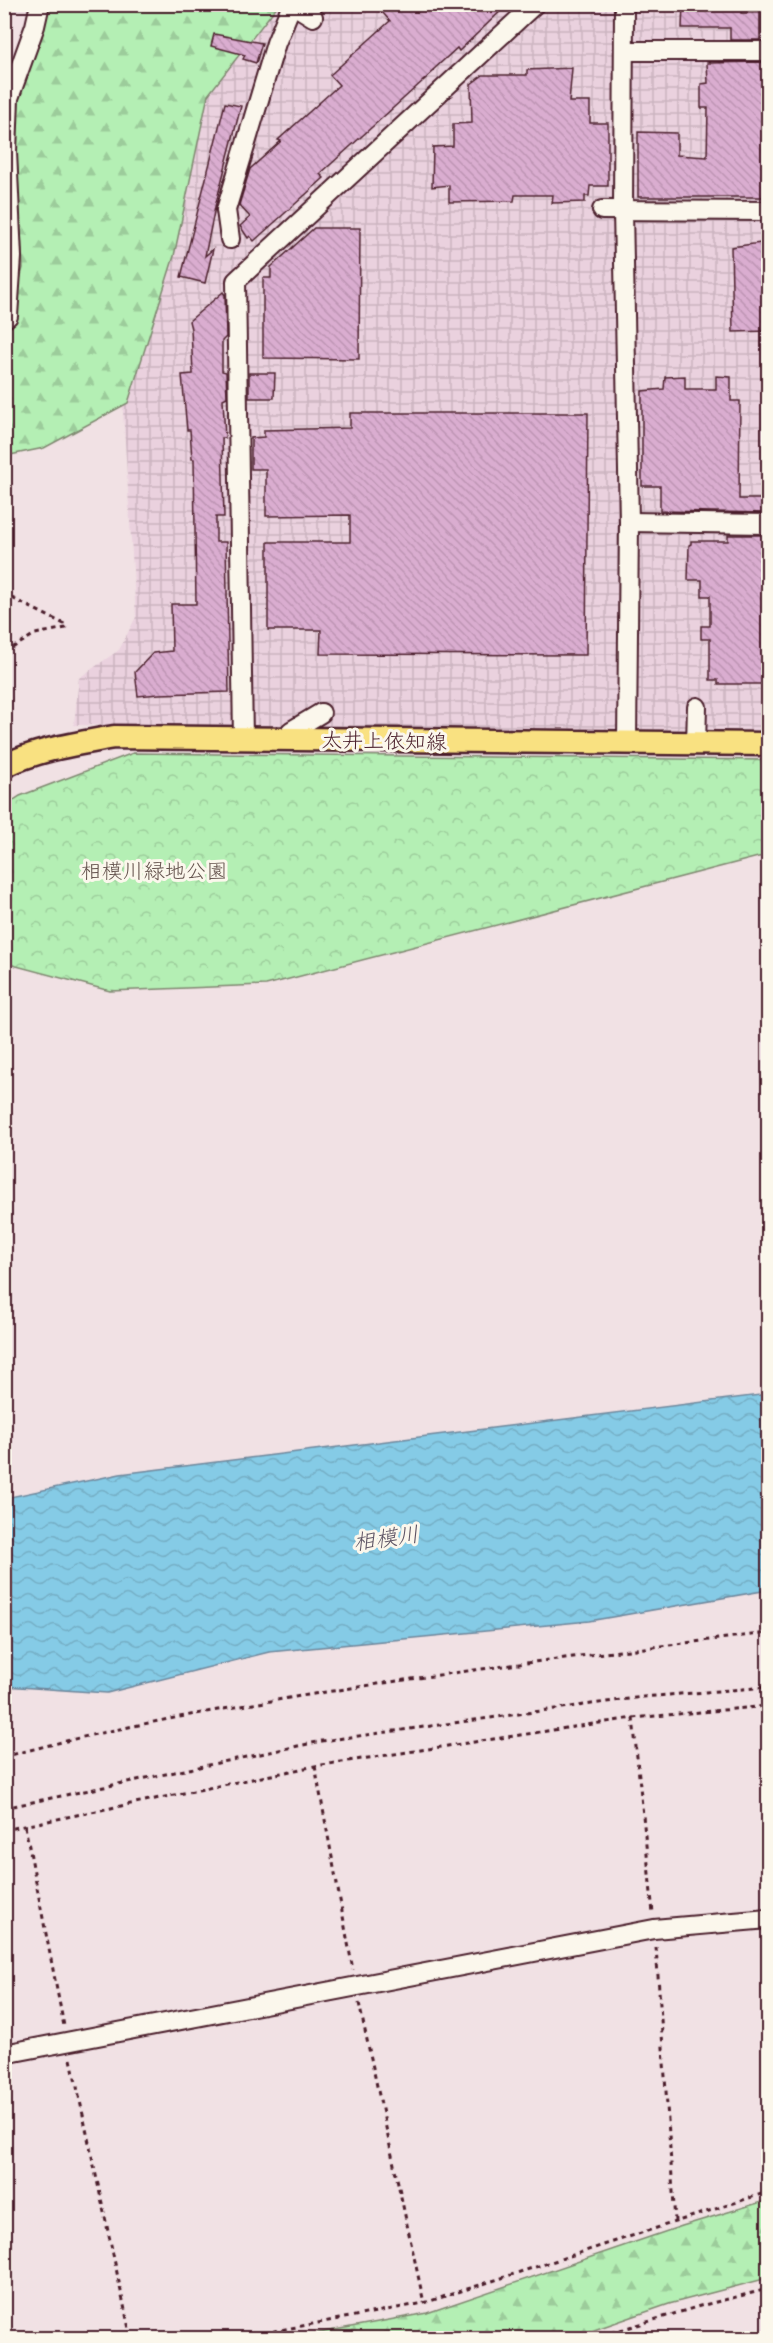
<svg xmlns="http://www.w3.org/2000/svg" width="773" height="2343" font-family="Sriracha,'Klee One',sans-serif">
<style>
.industrial{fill:url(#industrial-grid)}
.forest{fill:url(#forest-firs);stroke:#7f8770;stroke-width:1.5}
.park{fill:url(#park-crowns);stroke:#7f8770;stroke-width:1.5}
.water{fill:url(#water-waves);stroke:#6d869b;stroke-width:1.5}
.building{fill:url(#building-back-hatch);stroke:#4a1f2b;stroke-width:1.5}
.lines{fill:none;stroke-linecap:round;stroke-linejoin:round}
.minor-casing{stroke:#4a1f2b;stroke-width:22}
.major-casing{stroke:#4a1f2b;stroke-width:27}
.path{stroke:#4a1f2b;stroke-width:3;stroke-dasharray:4.5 4.5;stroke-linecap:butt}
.minor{stroke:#fbf7ec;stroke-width:18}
.major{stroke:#f9e181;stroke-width:22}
.labels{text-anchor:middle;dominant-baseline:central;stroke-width:6;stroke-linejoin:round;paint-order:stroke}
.street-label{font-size:21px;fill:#4a1f2b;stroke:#fbf7ec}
.park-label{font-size:21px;fill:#64534d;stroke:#fbf7ec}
.water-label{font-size:22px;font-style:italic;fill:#5c5363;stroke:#fbf7ec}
</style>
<defs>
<pattern id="industrial-grid" width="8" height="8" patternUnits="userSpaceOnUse" patternTransform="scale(1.5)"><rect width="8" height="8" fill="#ead1de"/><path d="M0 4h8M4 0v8" fill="none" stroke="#cab3bf"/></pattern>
<pattern id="forest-firs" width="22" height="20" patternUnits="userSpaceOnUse" patternTransform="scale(1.5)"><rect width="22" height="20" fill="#b4efb4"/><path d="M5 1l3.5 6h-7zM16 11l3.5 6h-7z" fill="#9ccc9b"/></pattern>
<pattern id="park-crowns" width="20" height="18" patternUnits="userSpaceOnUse" patternTransform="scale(1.5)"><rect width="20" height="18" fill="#b4efb4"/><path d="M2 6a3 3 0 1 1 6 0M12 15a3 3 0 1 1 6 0" fill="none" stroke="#9ccc9b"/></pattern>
<pattern id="water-waves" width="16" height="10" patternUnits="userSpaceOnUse" patternTransform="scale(1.5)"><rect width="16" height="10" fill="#85cbe6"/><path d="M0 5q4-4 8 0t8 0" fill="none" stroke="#74aec5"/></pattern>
<pattern id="building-back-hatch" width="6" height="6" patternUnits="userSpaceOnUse" patternTransform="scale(1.5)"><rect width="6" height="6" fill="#daadd0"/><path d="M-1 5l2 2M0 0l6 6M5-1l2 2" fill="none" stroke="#bd94b3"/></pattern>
</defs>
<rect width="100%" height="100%" fill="#f1e1e4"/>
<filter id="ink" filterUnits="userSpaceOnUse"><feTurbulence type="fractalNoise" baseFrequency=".0167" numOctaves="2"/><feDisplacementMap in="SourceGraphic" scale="12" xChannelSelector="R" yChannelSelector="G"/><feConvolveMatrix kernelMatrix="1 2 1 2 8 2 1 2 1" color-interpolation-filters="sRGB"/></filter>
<g filter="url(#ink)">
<!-- industrial -->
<path class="industrial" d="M 223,5 L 768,5 L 768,730 L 74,725 L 79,678 L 119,650 L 136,617 L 120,363 Z"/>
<!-- forest -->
<g class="forest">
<path d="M 38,5 L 278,5 L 208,95 L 174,256 L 128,403 L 44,448 L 5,456 L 5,337 L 23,268 L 15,122 L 32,20 Z"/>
<path d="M 768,2200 L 768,2278 L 669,2304 L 571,2338 L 291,2338 L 427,2313 L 682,2226 Z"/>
</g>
<!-- park -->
<path class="park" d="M 133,753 L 768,760 L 768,856 L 758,857 L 266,985 L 110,991 L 5,963 L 5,806 L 20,796 Z"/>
<!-- water -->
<path class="water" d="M 768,1394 L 768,1590 L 589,1621 L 269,1652 L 107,1693 L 5,1686 L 5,1498 L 120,1474 Z"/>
<!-- building -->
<g class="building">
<path d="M 375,4 L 508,4 L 459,51 L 457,48 L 433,70 L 434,71 L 320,174 L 324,178 L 254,241 L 250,236 L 248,238 L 240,226 L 250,217 L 239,205 L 250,169 L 281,141 L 278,140 L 339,85 L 330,75 L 390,21 Z"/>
<path d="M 683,4 L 741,4 L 741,13 L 760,13 L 760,40 L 730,40 L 730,28 L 682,28 Z"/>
<path d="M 214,34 L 262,43 L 256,63 L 243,59 L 245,55 L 211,46 Z"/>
<path d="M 760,62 L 768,64 L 768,197 L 638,197 L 638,132 L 677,133 L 677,155 L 707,157 L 708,108 L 701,108 L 701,84 L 708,83 L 707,63 Z"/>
<path d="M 572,68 L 569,102 L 590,102 L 590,123 L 608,123 L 608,186 L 590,186 L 589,196 L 585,196 L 585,202 L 552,203 L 553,195 L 515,195 L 514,201 L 449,202 L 449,185 L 432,187 L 433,147 L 453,146 L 453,124 L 472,123 L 471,84 L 483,75 L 527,75 L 527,70 Z"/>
<path d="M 225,103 L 241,106 L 215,207 L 205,256 L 213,249 L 205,283 L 181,277 Z"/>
<path d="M 314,228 L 360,228 L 359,359 L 263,358 L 263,278 L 271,278 L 271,267 Z"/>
<path d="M 768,242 L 768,331 L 733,332 L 731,247 Z"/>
<path d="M 223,292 L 225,295 L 226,337 L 222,341 L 222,371 L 226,372 L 227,397 L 223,399 L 225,438 L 222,438 L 224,517 L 216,517 L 216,542 L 226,542 L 229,692 L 159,694 L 138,696 L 135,672 L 153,653 L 172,651 L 171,604 L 196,604 L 194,459 L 192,459 L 190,430 L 187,430 L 182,375 L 193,374 L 191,329 L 189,321 Z"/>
<path d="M 249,373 L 275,373 L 274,398 L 249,398 Z"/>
<path d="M 685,376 L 685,389 L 716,389 L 716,376 L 731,377 L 731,401 L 740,401 L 739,499 L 768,499 L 768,513 L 660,511 L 660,486 L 642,486 L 642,391 L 664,389 L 665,377 Z"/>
<path d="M 350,413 L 588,413 L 586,655 L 320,654 L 321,630 L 268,630 L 268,542 L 350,542 L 350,515 L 266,516 L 266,469 L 251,469 L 251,438 L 264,437 L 264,430 L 350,428 Z"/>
<path d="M 728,535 L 768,535 L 768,684 L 718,684 L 718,680 L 710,680 L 710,639 L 701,639 L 701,626 L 710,626 L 710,596 L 702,596 L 702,580 L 688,580 L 689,545 L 691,544 L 691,541 L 728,541 Z"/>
</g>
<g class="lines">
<!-- minor casing -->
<g class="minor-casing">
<g id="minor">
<path d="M 292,4 L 313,17"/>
<path d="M 624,4 L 623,210 L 629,522 L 627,743"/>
<path d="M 625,51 L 768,51"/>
<path d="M 602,210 L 768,211"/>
<path d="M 230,239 L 226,210 L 276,43 L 292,4"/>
<path d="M 4,319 L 8,316 L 12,257 L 7,152 L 9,98 L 35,26 L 40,4"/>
<path d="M 629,522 L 768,524"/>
<path d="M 243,739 L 236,281 L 535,4"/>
<path d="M 287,740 L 291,731 L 321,713"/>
<path d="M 696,744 L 697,707"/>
<path d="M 4,2054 L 654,1929 L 768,1919"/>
</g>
</g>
<!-- major casing -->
<g class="major-casing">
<path id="major" d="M 4,766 C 39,749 76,744 114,737 L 768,744"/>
</g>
<!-- path -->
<g class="path">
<path d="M 4,594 L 66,625 L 66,628 L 35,634 L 4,653"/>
<path d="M 633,1718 L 653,1913"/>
<path d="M 4,1757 C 108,1728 214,1710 320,1693 C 469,1669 618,1651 768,1633"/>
<path d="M 315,1766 L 353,1970"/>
<path d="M 4,1808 L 322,1741 L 643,1697 L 768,1687"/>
<path d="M 25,1826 L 64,2026"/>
<path d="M 4,1830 L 315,1766 L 633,1718 L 768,1706"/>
<path d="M 656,1947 L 675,2221"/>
<path d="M 359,2003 L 424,2303"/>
<path d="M 71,2059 L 131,2338"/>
<path d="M 238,2338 L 424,2303 L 768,2192"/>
<path d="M 594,2338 L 700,2306 L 768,2289"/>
</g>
<!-- minor -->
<use href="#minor" class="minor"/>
<!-- major -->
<use href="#major" class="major"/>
</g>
</g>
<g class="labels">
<!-- street labels -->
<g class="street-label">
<text transform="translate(384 741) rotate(1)">太井上依知線</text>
</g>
<!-- park labels -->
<g class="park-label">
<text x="154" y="871">相模川緑地公園</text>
</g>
<!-- water labels -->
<g class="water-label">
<text transform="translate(386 1538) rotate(-8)">相模川</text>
</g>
</g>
<!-- margin -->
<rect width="773" height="2343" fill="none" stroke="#fbf7ec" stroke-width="24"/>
<rect x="12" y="12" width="749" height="2319" fill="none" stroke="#4a1f2b" stroke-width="2" filter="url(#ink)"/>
</svg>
